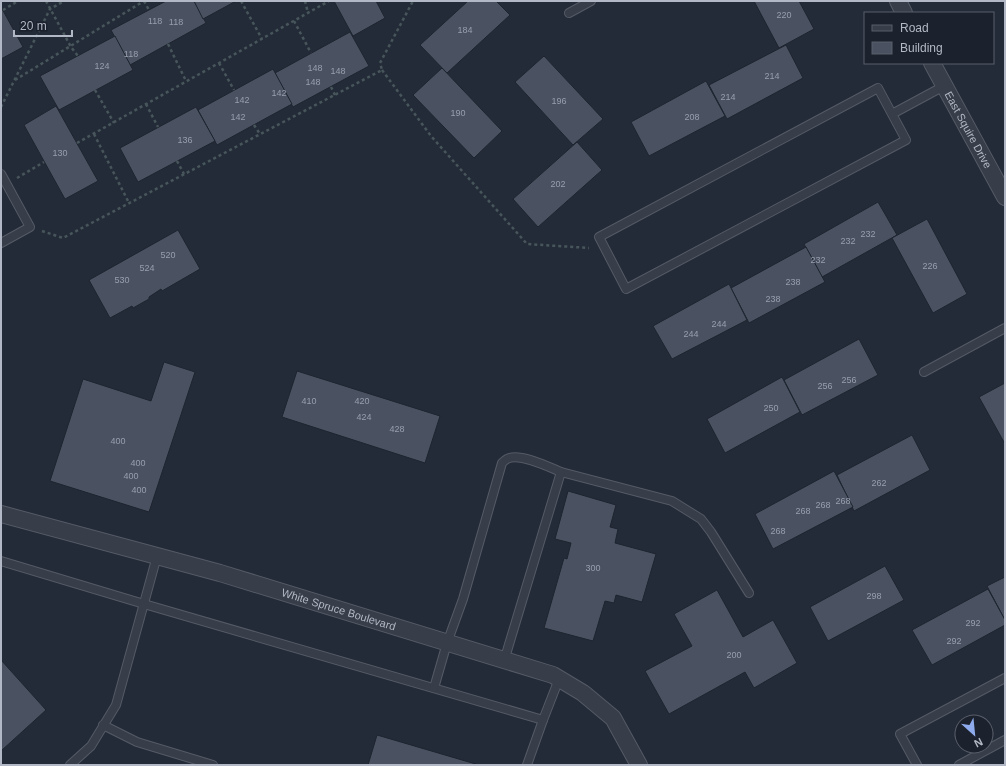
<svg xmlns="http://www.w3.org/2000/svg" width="1006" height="766" font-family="Helvetica,sans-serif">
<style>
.building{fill:#4a5262;stroke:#1e242f}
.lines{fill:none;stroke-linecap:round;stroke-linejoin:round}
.lane-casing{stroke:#555b66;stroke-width:10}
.street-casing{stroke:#555b66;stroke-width:18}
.path{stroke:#47565b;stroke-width:2.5;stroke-dasharray:3 3;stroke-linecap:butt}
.lane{stroke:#373d49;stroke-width:8}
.street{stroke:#373d49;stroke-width:16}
.labels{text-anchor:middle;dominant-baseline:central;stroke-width:3;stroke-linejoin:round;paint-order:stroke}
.number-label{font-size:9px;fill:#989eac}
.street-label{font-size:11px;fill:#b2b8c5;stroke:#1c222d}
</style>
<rect width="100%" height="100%" fill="#242b38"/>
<!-- building -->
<g class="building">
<path d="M 166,1 L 194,1 L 206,23 L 130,65 L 111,30 Z"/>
<path d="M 194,1 L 236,1 L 203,19 Z"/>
<path d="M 334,1 L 376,1 L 385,18 L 353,36 Z"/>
<path d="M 468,1 L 496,1 L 510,15 L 447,73 L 420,45 Z"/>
<path d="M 754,1 L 799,1 L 814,29 L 779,48 Z"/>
<path d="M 1,7 L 23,47 L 1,59 Z"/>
<path d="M 350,32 L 369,66 L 293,107 L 275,73 Z"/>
<path d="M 115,36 L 133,70 L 59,110 L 40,76 Z"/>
<path d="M 786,45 L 803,78 L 727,119 L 709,85 Z"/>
<path d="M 544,56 L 603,119 L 573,145 L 515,82 Z"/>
<path d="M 442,68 L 502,131 L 474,158 L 413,95 Z"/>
<path d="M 273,69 L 292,104 L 217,145 L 198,110 Z"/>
<path d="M 706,81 L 725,116 L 649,156 L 631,122 Z"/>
<path d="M 56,106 L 98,181 L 65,199 L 24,125 Z"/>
<path d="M 196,107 L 215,141 L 138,182 L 120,148 Z"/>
<path d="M 577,142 L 602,170 L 538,227 L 513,199 Z"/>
<path d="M 878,202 L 897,235 L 822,277 L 804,244 Z"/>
<path d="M 927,219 L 967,294 L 933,313 L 892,238 Z"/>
<path d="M 178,230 L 200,269 L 162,291 L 161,289 L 149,297 L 149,299 L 133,308 L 132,306 L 110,318 L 89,280 Z"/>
<path d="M 806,247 L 825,282 L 749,323 L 731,288 Z"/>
<path d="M 729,284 L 747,320 L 672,359 L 653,326 Z"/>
<path d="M 859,339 L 878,375 L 802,415 L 784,380 Z"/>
<path d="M 164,362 L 195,372 L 149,512 L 50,481 L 83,379 L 151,401 Z"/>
<path d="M 297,371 L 440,416 L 425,463 L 282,417 Z"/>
<path d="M 782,377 L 800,412 L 725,453 L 707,419 Z"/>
<path d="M 1005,383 L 1005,444 L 979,397 Z"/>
<path d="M 912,435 L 930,470 L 854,511 L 837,475 Z"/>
<path d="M 834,471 L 853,507 L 773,549 L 755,514 Z"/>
<path d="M 568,491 L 616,505 L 610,527 L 618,529 L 615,543 L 656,554 L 642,602 L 616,595 L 614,603 L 605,601 L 593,641 L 544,628 L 564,558 L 567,559 L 571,543 L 555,539 Z"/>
<path d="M 885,566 L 904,600 L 828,641 L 810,607 Z"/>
<path d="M 1005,577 L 1005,620 L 987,586 Z"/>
<path d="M 988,589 L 1005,620 L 1005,625 L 932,665 L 912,630 Z"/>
<path d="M 717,590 L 743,637 L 773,620 L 797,663 L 754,688 L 745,672 L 669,714 L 645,671 L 692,646 L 674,614 Z"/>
<path d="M 1,660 L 46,710 L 1,751 Z"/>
<path d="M 377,735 L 479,765 L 368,765 Z"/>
</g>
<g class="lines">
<!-- lane casing -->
<g class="lane-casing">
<g id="lane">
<path d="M 569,13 L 591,1"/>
<path d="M 892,114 L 906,140 L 626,289 L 599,237 L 878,88 L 892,114 L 944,86"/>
<path d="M 1,174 L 30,227 L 1,243"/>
<path d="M 924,372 L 1005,328"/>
<path d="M 1,561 L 144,604 L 543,720 L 559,679"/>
<path d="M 504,661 L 561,472 L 672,501 L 701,519 L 711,532 L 749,593"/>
<path d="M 434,688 L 447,643 L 463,599 L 502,463 C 503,462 505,460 507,459 C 519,452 549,467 561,472"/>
<path d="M 103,725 L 137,742 L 213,765"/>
<path d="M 70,765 L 91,746 L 116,705 L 157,556"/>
<path d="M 527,765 L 543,720"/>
<path d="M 917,765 L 900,734 L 1005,678"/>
<path d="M 959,765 L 1005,740"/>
</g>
</g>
<!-- street casing -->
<g class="street-casing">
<g id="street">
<path d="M 898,1 L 904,13"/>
<path id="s1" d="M 932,63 L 1005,197"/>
<path id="s2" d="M 1,514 L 220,573 L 553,675 L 583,693 L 613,718 L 639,765"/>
</g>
</g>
<!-- path -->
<g class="path">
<path d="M 46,1 L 71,47 L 78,56"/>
<path d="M 144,1 L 149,10"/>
<path d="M 241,1 L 262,39"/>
<path d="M 305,1 L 308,13"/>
<path d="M 3,10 L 18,1"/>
<path d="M 294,21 L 311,53"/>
<path d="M 168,44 L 186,81"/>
<path d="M 219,63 L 234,90"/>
<path d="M 382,70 L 431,136 L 527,244 L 589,248"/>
<path d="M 15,80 L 144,1"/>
<path d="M 331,87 L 335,95"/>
<path d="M 95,90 L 114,123"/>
<path d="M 146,104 L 158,127"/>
<path d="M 1,107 L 50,9 L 64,1"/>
<path d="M 254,125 L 260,134"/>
<path d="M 94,134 L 129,203"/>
<path d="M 77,143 L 329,1"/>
<path d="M 177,161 L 184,174"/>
<path d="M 17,178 L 44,162"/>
<path d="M 42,231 L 63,238 L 382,70 L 380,63 L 413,1"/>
</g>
<!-- lane -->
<use href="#lane" class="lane"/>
<!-- street -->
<use href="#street" class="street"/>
</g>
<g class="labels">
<!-- number labels -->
<g class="number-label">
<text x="784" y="15">220</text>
<text x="155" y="21">118</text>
<text x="176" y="22">118</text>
<text x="465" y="30">184</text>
<text x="131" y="54">118</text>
<text x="102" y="66">124</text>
<text x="315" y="68">148</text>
<text x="338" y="71">148</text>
<text x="772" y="76">214</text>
<text x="313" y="82">148</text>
<text x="279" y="93">142</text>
<text x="728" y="97">214</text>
<text x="242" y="100">142</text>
<text x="559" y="101">196</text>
<text x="458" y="113">190</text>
<text x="238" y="117">142</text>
<text x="692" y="117">208</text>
<text x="185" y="140">136</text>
<text x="60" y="153">130</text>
<text x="558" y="184">202</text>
<text x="868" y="234">232</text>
<text x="848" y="241">232</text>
<text x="168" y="255">520</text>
<text x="818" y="260">232</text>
<text x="930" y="266">226</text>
<text x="147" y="268">524</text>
<text x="122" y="280">530</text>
<text x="793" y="282">238</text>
<text x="773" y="299">238</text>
<text x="719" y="324">244</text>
<text x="691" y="334">244</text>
<text x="849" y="380">256</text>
<text x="825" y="386">256</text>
<text x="309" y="401">410</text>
<text x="362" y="401">420</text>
<text x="771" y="408">250</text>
<text x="364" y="417">424</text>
<text x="397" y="429">428</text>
<text x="118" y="441">400</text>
<text x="138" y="463">400</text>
<text x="131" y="476">400</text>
<text x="879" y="483">262</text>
<text x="139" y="490">400</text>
<text x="843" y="501">268</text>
<text x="823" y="505">268</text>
<text x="803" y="511">268</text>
<text x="778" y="531">268</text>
<text x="593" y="568">300</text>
<text x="874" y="596">298</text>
<text x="973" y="623">292</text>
<text x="954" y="641">292</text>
<text x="734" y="655">200</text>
</g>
<!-- street labels -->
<g class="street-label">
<text stroke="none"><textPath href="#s1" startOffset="76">East Squire Drive</textPath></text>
<text stroke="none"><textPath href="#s2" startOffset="351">White Spruce Boulevard</textPath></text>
</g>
</g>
<!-- border -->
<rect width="1006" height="766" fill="none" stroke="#b2b8c5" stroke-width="4"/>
<!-- legend -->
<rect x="864" y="12" width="130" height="52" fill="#1c222d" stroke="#585e6a"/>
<rect x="872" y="25" width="20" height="6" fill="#373d49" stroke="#585e6a"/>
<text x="900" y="32" font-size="12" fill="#b2b8c5">Road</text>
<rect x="872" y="42" width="20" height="12" fill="#4a5262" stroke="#585e6a"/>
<text x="900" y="52" font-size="12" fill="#b2b8c5">Building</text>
<!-- north arrow -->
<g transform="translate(974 734) rotate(153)"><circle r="19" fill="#1c222d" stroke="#585e6a"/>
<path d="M0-3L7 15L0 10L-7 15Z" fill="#8eabee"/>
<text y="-6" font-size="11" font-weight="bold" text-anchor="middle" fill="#b2b8c5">N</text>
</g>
<!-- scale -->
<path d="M14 30v6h58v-6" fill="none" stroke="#b2b8c5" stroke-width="2"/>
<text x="20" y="30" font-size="12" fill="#b2b8c5" stroke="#1c222d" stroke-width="3" paint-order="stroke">20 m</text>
</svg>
